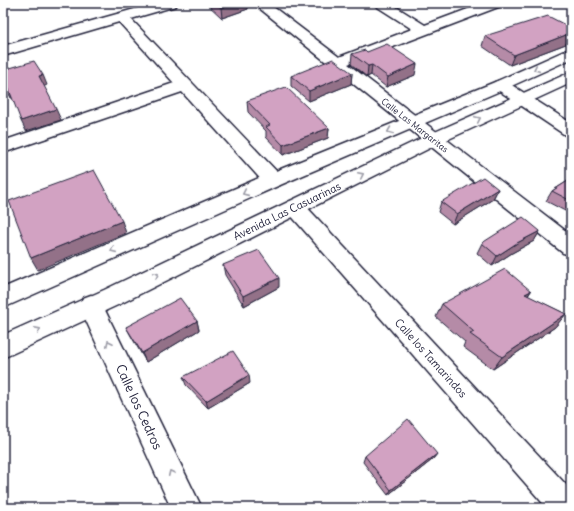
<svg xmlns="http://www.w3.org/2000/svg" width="574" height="511" font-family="Delius,sans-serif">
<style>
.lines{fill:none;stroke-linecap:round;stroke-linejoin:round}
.minor-casing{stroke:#22223b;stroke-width:3}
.tertiary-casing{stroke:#22223b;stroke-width:3}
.minor{fill:#fff;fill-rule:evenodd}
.tertiary{fill:#fff;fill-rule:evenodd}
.wall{fill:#b58ba7;stroke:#22223b}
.shaded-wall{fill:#937188;stroke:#22223b}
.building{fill:#d2a2c2;stroke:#22223b}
.oneway{stroke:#9c9ca7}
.labels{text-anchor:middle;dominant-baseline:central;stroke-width:3;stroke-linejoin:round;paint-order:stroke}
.far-street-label{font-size:9px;fill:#22223b;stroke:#fff}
.street-label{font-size:11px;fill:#22223b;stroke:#fff}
.near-street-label{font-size:13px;fill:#22223b;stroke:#fff}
</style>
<rect width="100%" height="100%" fill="#fff"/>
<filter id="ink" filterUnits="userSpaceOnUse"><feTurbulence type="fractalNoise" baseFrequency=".025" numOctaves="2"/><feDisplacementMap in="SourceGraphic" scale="8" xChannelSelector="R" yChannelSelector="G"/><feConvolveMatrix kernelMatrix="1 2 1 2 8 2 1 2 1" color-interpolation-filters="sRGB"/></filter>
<g filter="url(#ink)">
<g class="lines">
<!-- minor casing -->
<g class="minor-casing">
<g id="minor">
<path d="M 156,3 L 178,3 L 176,6 L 131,19 L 280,175 L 283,180 L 280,185 L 273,187 L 266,185 L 182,92 L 3,153 L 3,141 L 174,83 L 119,22 L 3,56 L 3,46 Z"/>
<path d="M 253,3 L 268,3 L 339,57 L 412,29 L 376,6 L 374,3 L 390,3 L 425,25 L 484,3 L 503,3 L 501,6 L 348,64 L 571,235 L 571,255 L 563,253 Z"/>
<path d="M 501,80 L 507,82 L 571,123 L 571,137 L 565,135 L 495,88 L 493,85 L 495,82 Z"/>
<path d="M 295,200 L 302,202 L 571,490 L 571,508 L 547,508 L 288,212 L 285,207 L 288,202 Z"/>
<path d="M 91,295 L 99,298 L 202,508 L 171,508 L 79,305 L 83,298 Z"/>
</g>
</g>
<!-- tertiary casing -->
<g class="tertiary-casing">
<g id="tertiary">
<path d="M 571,48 L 571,59 L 507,88 L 280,185 L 3,308 L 3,288 L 266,175 L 495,82 Z"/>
<path d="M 571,72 L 571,83 L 440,143 L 120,304 L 3,358 L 3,335 L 104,290 L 428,135 Z"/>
</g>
</g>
<!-- minor -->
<use href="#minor" class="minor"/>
<!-- tertiary -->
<use href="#tertiary" class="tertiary"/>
</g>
<!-- wall -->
<g class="wall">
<path d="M 207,3 L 247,3 L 248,9 L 222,18 L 207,4 Z"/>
<path d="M 571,28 L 571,42 L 510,65 L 482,46 L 485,36 Z"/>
<path d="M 367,52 L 415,75 L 386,87 L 371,75 L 367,77 L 351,64 L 352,54 Z"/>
<path d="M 352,73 L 351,84 L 309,101 L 291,86 L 291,76 Z"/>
<path d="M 247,101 L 329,128 L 328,138 L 283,155 L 266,137 L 266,131 L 248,112 Z"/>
<path d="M 571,179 L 571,207 L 565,211 L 546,201 L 552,191 Z"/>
<path d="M 498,189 L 493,199 L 453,224 L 438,212 L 441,202 Z"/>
<path d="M 540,231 L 534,241 L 512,253 L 492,266 L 477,253 L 482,243 Z"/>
<path d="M 223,265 L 279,287 L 244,306 L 225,275 Z"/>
<path d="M 531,291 L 528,296 L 566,314 L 555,327 L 493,369 L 463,347 L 465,342 L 436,317 L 442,304 Z"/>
<path d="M 197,321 L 199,330 L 146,362 L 131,336 L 126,327 Z"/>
<path d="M 183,377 L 250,383 L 208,408 L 186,385 Z"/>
<path d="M 437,454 L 432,460 L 388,495 L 363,462 L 365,456 Z"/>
</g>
<!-- shaded-wall -->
<g class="shaded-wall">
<path d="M 235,3 L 247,3 L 248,9 L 222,18 L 221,8 Z"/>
<path d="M 571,33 L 571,42 L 510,65 L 514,55 Z"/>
<path d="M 417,64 L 415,75 L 386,87 L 388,77 Z"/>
<path d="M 372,65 L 371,75 L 367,77 L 368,66 Z"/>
<path d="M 352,73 L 351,84 L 309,101 L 309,91 Z"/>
<path d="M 43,75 L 47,85 L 43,87 L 39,76 Z"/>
<path d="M 8,87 L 13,98 L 11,98 L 6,88 Z"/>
<path d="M 56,109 L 61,120 L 26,131 L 21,121 Z"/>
<path d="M 329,128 L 328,138 L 283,155 L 283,145 Z"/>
<path d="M 498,189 L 493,199 L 453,224 L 457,214 Z"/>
<path d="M 571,201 L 571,207 L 565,211 Z"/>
<path d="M 122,221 L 126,233 L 38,270 L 31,258 Z"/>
<path d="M 540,231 L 534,241 L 512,253 L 492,266 L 497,256 L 517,243 Z"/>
<path d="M 279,278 L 279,287 L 244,306 L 243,296 Z"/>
<path d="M 531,291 L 522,304 L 525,294 Z"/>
<path d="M 566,314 L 555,327 L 493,369 L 502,357 Z"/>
<path d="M 197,321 L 199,330 L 146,362 L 142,353 Z"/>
<path d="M 249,375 L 250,383 L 208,408 L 206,401 Z"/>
<path d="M 437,454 L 432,460 L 388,495 L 391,490 Z"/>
</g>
<!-- building -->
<g class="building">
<path d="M 215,3 L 235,3 L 221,8 Z"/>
<path d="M 548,16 L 571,28 L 571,33 L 514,55 L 485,36 Z"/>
<path d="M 387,44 L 417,64 L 388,77 L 372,65 L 368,66 L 352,54 L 365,50 L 367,52 Z"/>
<path d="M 333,59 L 352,73 L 309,91 L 291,76 Z"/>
<path d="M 34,61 L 43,75 L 39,76 L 56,109 L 21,121 L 8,87 L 6,88 L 3,83 L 3,70 Z"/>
<path d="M 286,87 L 329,128 L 283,145 L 266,127 L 270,125 L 247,101 Z"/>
<path d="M 94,170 L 122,221 L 31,258 L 9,201 Z"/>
<path d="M 483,177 L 498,189 L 457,214 L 441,202 Z"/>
<path d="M 571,179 L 571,201 L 552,191 Z"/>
<path d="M 523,217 L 540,231 L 517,243 L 497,256 L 482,243 Z"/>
<path d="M 259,250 L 279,278 L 243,296 L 223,265 Z"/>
<path d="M 505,269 L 531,291 L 525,294 L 566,314 L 502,357 L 470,334 L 474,332 L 442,304 Z"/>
<path d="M 180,298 L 197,321 L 142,353 L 126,327 Z"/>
<path d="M 233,351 L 249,375 L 206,401 L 183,377 Z"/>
<path d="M 408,419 L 437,454 L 391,490 L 365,456 Z"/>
</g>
<!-- one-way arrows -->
<defs><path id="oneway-chevron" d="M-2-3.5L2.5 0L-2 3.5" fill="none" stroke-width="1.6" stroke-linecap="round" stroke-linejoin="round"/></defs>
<g class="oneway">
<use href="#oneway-chevron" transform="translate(536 69) rotate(155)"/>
<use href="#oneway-chevron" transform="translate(478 119) rotate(-25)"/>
<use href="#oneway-chevron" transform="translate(390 131) rotate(157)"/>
<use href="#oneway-chevron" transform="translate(361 175) rotate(-26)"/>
<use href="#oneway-chevron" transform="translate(245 193) rotate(156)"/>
<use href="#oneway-chevron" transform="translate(113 250) rotate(156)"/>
<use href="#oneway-chevron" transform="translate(156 275) rotate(-26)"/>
<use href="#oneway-chevron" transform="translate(38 330) rotate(-26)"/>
<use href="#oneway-chevron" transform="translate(109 343) rotate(-115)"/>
<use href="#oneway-chevron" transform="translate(171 473) rotate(-115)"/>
</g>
</g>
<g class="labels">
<!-- far-street labels -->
<g class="far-street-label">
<text transform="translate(415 125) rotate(38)">Calle Las Margaritas</text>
</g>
<!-- street labels -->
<g class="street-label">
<text transform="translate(287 211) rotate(-26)">Avenida Las Casuarinas</text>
<text transform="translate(431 358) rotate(48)">Calle los Tamarindos</text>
</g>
<!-- near-street labels -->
<g class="near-street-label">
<text transform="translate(139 407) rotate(65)">Calle los Cedros</text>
</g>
</g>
<!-- margin -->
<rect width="574" height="511" fill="none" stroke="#fff" stroke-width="16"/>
<rect x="8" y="8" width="558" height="495" fill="none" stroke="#22223b" stroke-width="1.5" filter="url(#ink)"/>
</svg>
